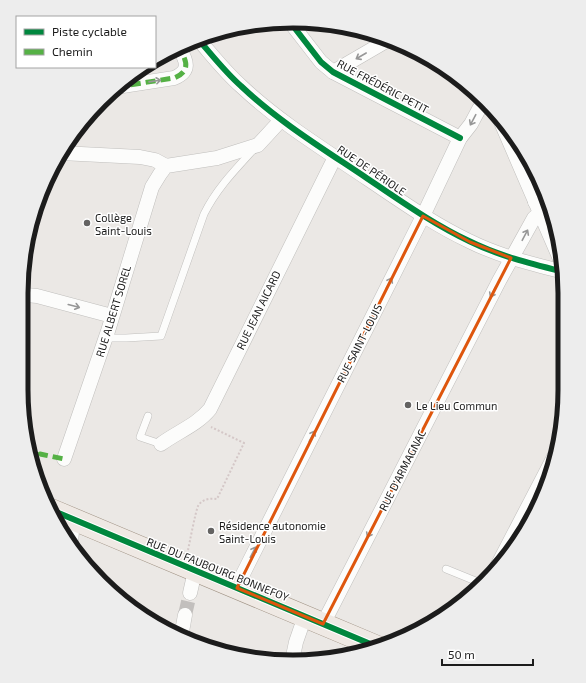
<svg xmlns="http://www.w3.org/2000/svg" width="586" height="683" font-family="'Exo 2',sans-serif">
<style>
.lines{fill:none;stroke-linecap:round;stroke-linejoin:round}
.street-tunnel{stroke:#c2bfbd;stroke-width:14;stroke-dasharray:14 7;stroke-linecap:butt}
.lane-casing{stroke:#c0bfbd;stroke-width:8}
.street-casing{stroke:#c0bfbd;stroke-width:15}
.primary-casing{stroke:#9f9284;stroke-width:23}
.path{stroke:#d4c7c7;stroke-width:2;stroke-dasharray:2 2;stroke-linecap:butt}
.lane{stroke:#fcfcfb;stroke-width:7}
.street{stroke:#fcfcfb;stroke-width:14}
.primary{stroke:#efe9e4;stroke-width:22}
.quiet{stroke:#55b145;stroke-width:5;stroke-dasharray:10 5;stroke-linecap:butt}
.cycleway-casing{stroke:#fff;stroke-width:8}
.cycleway{stroke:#00873e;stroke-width:6}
.oneway{stroke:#979797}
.marked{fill:none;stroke:#de560d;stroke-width:3;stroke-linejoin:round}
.poi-dot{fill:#646362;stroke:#fff;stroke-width:1.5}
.labels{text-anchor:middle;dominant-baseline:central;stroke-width:3;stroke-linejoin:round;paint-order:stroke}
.street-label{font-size:11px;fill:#1c1c1c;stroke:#fff}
.poi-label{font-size:11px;fill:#1c1c1c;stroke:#fff;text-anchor:start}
.rim{fill:none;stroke:#1c1c1c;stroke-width:5}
</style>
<rect width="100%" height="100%" fill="#ebe8e5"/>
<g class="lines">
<!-- street-tunnel -->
<path class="street-tunnel" d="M 185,615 L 190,593"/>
<!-- lane casing -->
<g class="lane-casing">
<g id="lane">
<path d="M 105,338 L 126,338 L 161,336 L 204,214 C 217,188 235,170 255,148"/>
<path d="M 148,416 L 140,437 L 161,444"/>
<path d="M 446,569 L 483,584"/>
</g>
</g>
<!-- street casing -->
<g class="street-casing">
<g id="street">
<path d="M 290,22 L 321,62 L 333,72 L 460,138"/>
<path d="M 198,39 C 212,55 225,72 241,86 C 279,122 325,150 368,179 C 401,201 433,224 469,241 C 499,256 532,264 564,272"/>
<path d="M 333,72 L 388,40"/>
<path d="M 116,87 L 174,78 C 191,71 187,61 179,48"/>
<path d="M 497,113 L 563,266"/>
<path d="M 61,153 L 140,157 L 155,160 L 166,166"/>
<path d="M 535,202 L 547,197"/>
<path d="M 23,296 L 26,295 L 37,296 L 112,316"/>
<path d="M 161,444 C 177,432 197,425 210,409 L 335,157"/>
<path d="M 64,459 L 108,331 L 152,187 L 160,174 L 166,166 L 217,158 L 258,145 L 281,120"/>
<path d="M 71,543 L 73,520"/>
<path d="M 494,572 L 557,451"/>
<path d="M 237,588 L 242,576 L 423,216 L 460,138 L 471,124 L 479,109 L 485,102"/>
<path d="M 190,593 L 195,571"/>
<path d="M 323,624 L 499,281 L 534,218 L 540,213"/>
<path d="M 181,637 L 185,615"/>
<path d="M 292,661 L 296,642 L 305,616"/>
</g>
</g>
<!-- primary casing -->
<g class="primary-casing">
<path id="primary" d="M 49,509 L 380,648"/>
</g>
<!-- path -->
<path class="path" d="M 188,550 C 190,541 195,514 198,506 C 202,499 210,498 217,499 L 244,443 L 211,427"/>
<!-- lane -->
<use href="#lane" class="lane"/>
<!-- street -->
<use href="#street" class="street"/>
<!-- primary -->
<use href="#primary" class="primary"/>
<!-- quiet -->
<g class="quiet">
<path d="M 116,87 L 174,78 C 191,71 187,61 179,48"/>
<path d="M 34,470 L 40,454 L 64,459"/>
</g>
<!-- cycleway casing -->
<g class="cycleway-casing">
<g id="cycleway">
<path d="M 290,22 L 321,62 L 333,72 L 460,138"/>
<path d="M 198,39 C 212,55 225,72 241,86 C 279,122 325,150 368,179 C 401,201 433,224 469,241 C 499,256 532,264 564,272"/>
<path d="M 49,509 L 380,648"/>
</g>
</g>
<!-- cycleway -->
<use href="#cycleway" class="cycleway"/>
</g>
<!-- one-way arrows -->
<defs><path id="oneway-shaft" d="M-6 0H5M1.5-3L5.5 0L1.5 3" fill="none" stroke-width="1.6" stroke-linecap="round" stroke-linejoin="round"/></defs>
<g class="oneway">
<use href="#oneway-shaft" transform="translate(361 56) rotate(150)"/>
<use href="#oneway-shaft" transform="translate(155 81) rotate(-8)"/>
<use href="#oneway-shaft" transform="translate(473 120) rotate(118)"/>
<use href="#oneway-shaft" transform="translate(525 235) rotate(-62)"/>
<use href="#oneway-shaft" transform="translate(389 283) rotate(-63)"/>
<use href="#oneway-shaft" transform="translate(493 292) rotate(117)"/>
<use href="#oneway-shaft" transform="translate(74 306) rotate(15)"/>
<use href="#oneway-shaft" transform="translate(312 436) rotate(-63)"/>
<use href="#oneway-shaft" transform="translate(370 532) rotate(117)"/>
<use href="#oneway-shaft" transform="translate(253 552) rotate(-63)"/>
</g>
<!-- marked area -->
<path class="marked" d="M 423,216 L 470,242 L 511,258 L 323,624 L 237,588 Z"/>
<!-- markers -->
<g class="poi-dot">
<circle cx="87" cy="223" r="4"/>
<circle cx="408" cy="405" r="4"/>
<circle cx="211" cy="531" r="4"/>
</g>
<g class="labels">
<!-- street labels -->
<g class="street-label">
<text transform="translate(383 86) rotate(28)">RUE FRÉDÉRIC PETIT</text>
<text transform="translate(372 170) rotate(34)">RUE DE PÉRIOLE</text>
<text transform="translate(258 310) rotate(-64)">RUE JEAN AICARD</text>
<text transform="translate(113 311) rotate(-73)">RUE ALBERT SOREL</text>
<text transform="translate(359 343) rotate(-63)">RUE SAINT-LOUIS</text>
<text transform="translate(402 470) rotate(-63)">RUE D'ARMAGNAC</text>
<text transform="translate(218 569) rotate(22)">RUE DU FAUBOURG BONNEFOY</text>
</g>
<!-- poi labels -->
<g class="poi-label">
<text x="95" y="217">Collège<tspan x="95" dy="13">Saint-Louis</tspan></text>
<text x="416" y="405">Le Lieu Commun</text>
<text x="219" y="525">Résidence autonomie<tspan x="219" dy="13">Saint-Louis</tspan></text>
</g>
</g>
<!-- crop -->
<path d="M0 0H586V683H0ZM293 28H293A265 265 0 0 1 558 293V390A265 265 0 0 1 293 655H293A265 265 0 0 1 28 390V293A265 265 0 0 1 293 28Z" fill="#ededed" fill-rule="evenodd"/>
<path class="rim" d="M293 28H293A265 265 0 0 1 558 293V390A265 265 0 0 1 293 655H293A265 265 0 0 1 28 390V293A265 265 0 0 1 293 28Z"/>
<!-- legend -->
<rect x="16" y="16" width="140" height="52" fill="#ffffff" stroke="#a4a4a4"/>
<rect x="24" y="29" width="20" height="6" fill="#00873e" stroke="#a4a4a4"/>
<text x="52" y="36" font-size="12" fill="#1c1c1c">Piste cyclable</text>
<rect x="24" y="49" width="20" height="6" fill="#55b145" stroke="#a4a4a4"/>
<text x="52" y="56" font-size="12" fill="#1c1c1c">Chemin</text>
<!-- scale -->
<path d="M442 659v6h91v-6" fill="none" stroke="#1c1c1c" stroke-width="2"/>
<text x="448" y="659" font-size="12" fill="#1c1c1c" stroke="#ffffff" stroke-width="3" paint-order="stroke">50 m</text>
</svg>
